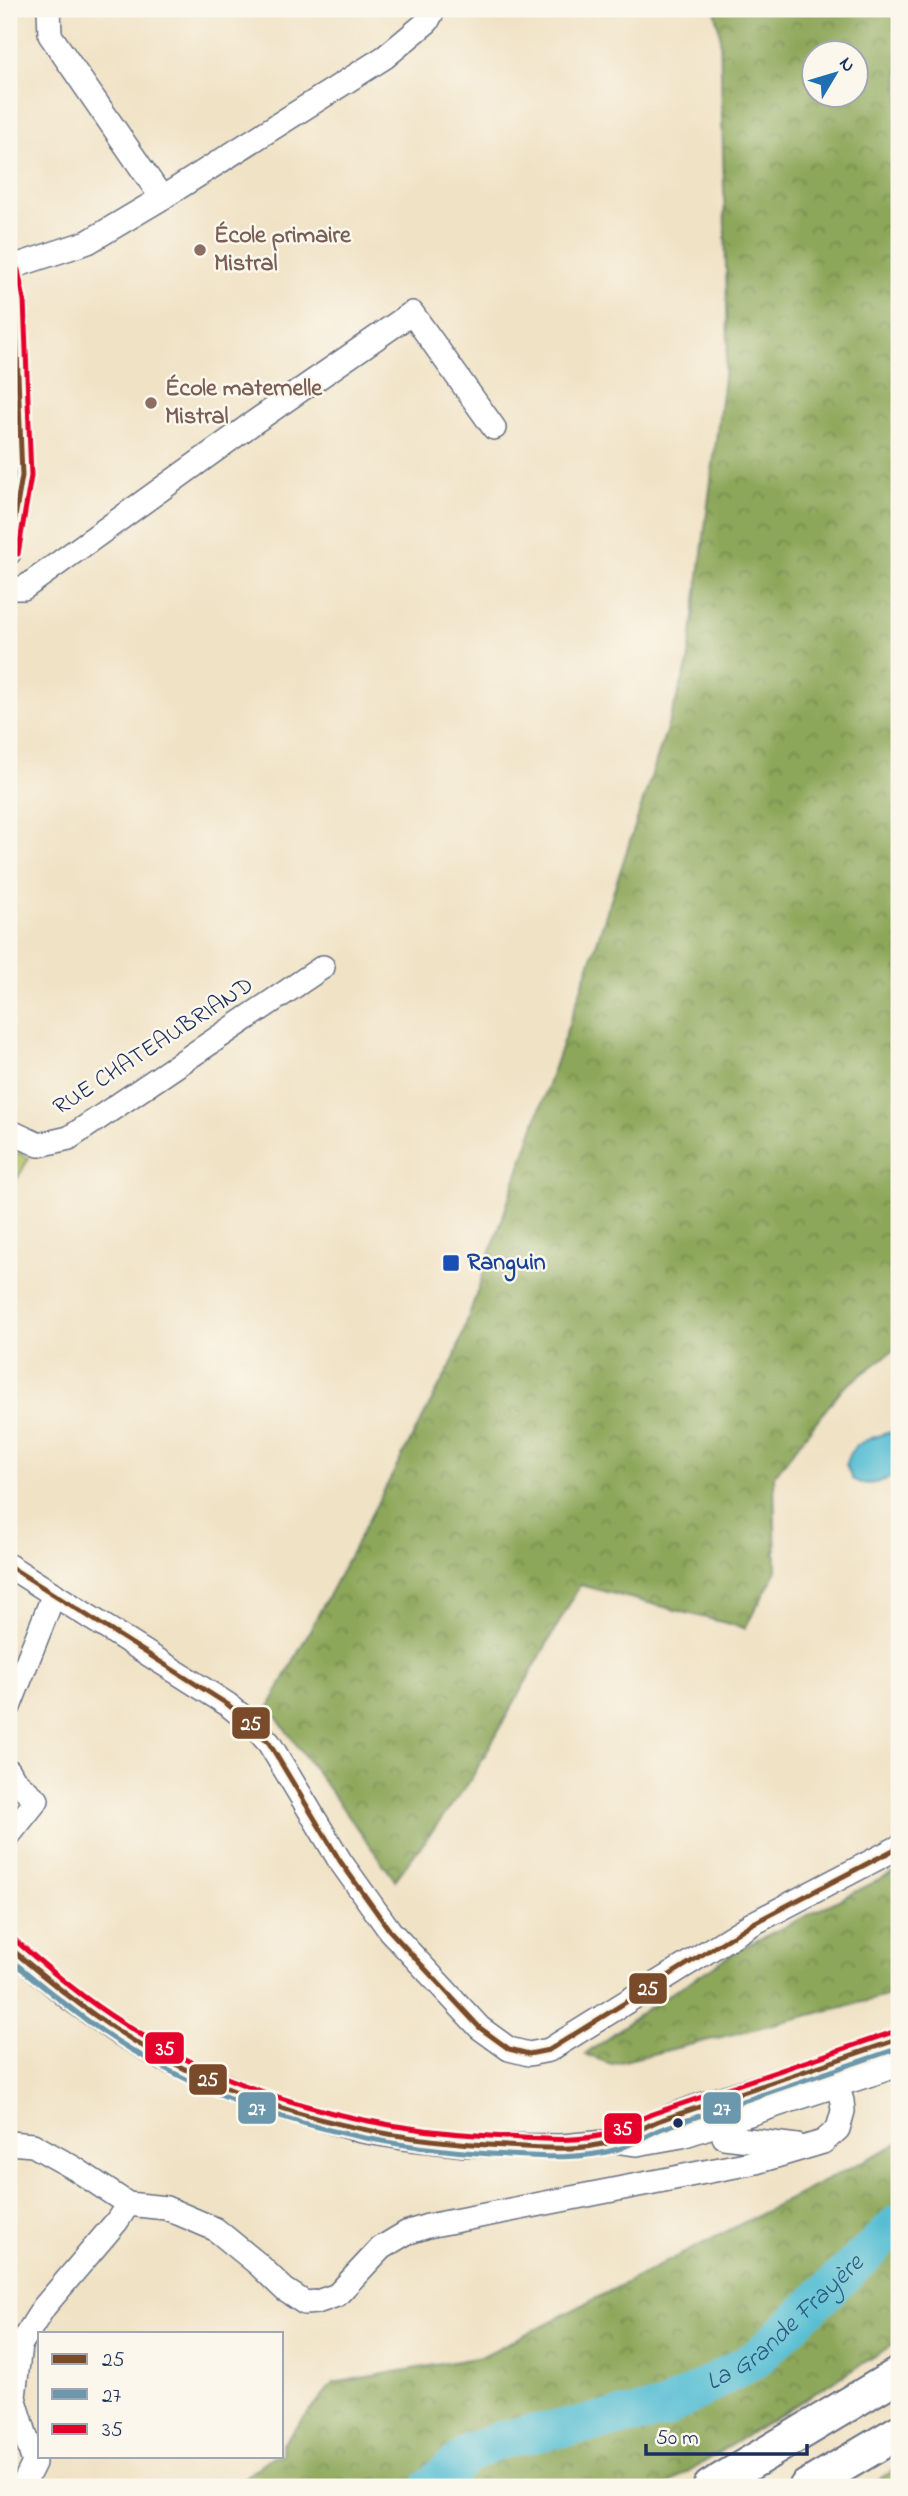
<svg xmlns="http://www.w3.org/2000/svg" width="908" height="2496" font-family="'Indie Flower',sans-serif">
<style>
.forest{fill:url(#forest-crowns);stroke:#546b5c;stroke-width:2;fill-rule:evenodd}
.park{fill:#b2c164;stroke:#667861;stroke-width:2}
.water{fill:#56bed3;stroke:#387698;stroke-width:2}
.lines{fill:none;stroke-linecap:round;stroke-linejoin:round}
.river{stroke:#56bed3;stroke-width:38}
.minor-casing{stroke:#666e82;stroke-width:26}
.highway-casing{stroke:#666e82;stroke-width:37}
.minor{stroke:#fff;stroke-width:23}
.highway{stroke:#fff;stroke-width:33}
.bus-1-casing{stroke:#fbf7ec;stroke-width:10}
.bus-2-casing{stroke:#fbf7ec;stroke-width:10}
.bus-3-casing{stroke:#fbf7ec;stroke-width:10}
.bus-1{stroke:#7a4b2a;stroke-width:5}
.bus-2{stroke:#6c98ad;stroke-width:5}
.bus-3{stroke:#e4002b;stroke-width:5}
.education-dot{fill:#8d6e63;stroke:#fbf7ec;stroke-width:2.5}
.transit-dot{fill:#1a4fb4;stroke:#fbf7ec;stroke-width:2.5}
.bus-dot{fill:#1b2f5e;stroke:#fbf7ec;stroke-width:2.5}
.labels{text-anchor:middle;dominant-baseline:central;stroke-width:5;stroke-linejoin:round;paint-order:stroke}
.education-label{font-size:24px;font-weight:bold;fill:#785e54;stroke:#fbf7ec;text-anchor:start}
.street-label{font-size:24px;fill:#1b2f5e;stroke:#fbf7ec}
.transit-label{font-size:24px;font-weight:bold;fill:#164399;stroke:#fbf7ec;text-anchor:start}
.water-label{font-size:26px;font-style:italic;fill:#2d5a81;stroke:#fbf7ec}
.line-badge{stroke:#fbf7ec;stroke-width:2.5}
.badge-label{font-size:19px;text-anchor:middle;font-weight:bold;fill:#fff}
</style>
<defs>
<pattern id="forest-crowns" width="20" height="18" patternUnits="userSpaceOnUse" patternTransform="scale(1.75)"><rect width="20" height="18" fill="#8da75a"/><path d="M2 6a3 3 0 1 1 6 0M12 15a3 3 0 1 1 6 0" fill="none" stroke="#72884e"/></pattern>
</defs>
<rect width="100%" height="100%" fill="#fbf7ec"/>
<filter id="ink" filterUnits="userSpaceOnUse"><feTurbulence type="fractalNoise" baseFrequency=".0143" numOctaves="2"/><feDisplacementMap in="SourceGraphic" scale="14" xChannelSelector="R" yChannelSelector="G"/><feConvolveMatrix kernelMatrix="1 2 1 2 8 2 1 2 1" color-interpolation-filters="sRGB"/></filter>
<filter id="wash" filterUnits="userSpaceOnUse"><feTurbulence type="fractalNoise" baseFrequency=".00686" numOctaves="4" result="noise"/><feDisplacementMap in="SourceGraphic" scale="28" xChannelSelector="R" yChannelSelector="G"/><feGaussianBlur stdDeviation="1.57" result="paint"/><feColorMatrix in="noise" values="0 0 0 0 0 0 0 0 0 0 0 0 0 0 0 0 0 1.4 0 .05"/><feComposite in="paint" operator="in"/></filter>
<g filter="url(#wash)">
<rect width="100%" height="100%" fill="#f0e2c5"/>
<!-- forest -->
<g class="forest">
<path d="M 715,9 L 899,9 L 899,1346 L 841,1390 L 774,1476 L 776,1572 L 745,1628 L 580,1585 L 470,1781 L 395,1880 L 269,1707 L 454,1359 L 592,957 L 688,664 L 728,345 L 720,35 ZM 814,52 L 856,52 L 856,94 L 814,94 Z"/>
<path d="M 899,1870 L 899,1993 L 612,2064 L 585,2055 L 645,2010 L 745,1946 Z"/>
<path d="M 899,2143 L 899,2341 L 663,2487 L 232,2487 L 273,2456 L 282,2456 L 282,2445 L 333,2383 L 481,2357 Z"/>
<path d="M 899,2467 L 899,2487 L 866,2487 Z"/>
</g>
<!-- park -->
<path class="park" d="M 9,1148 L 29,1158 L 9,1193 Z"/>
<!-- water -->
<path class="water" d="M 899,1430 L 899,1474 C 882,1481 868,1489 852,1479 L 846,1465 C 848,1441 880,1435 899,1430 Z"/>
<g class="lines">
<!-- river -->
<path class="river" id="s1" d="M 430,2487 L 471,2452 L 504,2439 L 663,2410 L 756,2359 L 899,2223"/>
</g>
</g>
<g filter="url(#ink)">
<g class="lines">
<!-- minor casing -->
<g class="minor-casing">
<g id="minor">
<path d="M 49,9 L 50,35 L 162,198"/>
<path d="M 9,268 L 88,242 L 162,198 L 385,57 L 427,22 L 434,9"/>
<path d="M 9,272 L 15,300 L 22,476 L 9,553"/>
<path d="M 9,588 L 24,588 L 253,423 L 412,313 L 494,428"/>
<path d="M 9,1131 L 39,1145 L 69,1138 L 323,967"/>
<path d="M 9,1566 L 227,1704 L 252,1724 L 269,1743 L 340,1861 L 390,1931 L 480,2028 L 509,2049 L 529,2054 L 549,2050 L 750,1925 L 899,1847"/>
<path d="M 9,1707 L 54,1594"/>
<path d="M 9,1771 L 14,1780 L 37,1800 L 9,1835"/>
<path d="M 9,1947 L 69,1998 L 115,2031 L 165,2060 L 260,2101 L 361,2131 L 403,2138 L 465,2145 L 562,2146 L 615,2141 L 637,2144 L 682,2136 L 899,2065"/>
<path d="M 724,2137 L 797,2146"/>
<path d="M 616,2140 C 683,2106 757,2088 828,2065 C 852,2057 876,2047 899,2039"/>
<path d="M 9,2143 L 33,2145 L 74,2168 L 128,2204 L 166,2208 L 215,2229 L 258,2264 L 285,2290 L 305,2303 L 317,2302 L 337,2295 L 381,2248 L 406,2233 L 428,2226 L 756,2162 L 823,2142 L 838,2129 L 843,2111 L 842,2101 L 830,2064"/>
<path d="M 22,2487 L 34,2463 L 14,2397 L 20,2345 L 44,2307 L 117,2221 L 128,2204"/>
</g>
</g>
<!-- highway casing -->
<g class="highway-casing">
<g id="highway">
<path d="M 710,2487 L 899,2374"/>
<path d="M 806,2487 L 899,2432"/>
</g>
</g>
<!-- minor -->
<use href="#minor" class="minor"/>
<!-- highway -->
<use href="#highway" class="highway"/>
<!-- bus-1 casing -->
<g class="bus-1-casing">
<g id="bus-1">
<path d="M 9,272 L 15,300 L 22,476 L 9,553"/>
<path d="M 9,1566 L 227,1704 L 252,1724 L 269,1743 L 340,1861 L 390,1931 L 480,2028 L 509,2049 L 529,2054 L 549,2050 L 750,1925 L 899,1847"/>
<path d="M 9,1947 C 44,1977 79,2006 118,2031 C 229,2103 358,2138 488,2145 C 529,2147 576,2153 615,2141 C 630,2137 643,2127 658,2121 L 899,2039"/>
</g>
</g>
<!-- bus-2 casing -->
<g class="bus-2-casing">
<g id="bus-2">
<path d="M 9,363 L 13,475 L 9,502"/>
<path d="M 9,1958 C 43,1987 77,2015 114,2039 C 229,2112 356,2146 491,2154 C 531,2156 578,2161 618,2149 C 633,2145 646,2135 661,2129 L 899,2048"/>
</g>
</g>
<!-- bus-3 casing -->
<g class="bus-3-casing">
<g id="bus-3">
<path d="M 18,270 L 24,300 L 31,476 L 18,554"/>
<path d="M 15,1940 C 50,1970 85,2000 124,2024 C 235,2095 360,2129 490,2136 C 529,2138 574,2144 612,2133 C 627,2128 640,2118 655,2113 L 896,2031"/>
</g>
</g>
<!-- bus-1 -->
<use href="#bus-1" class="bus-1"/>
<!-- bus-2 -->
<use href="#bus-2" class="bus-2"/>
<!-- bus-3 -->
<use href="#bus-3" class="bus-3"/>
</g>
</g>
<!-- markers -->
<g class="education-dot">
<circle cx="200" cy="250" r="7"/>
<circle cx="151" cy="403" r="7"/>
</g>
<rect class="transit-dot" x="442" y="1254" width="18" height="18" rx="3.5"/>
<circle class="bus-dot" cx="678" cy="2123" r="6"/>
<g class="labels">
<!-- education labels -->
<g class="education-label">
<text x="214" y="236">École primaire<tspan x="214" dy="28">Mistral</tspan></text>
<text x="165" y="389">École maternelle<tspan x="165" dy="28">Mistral</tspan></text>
</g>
<!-- street labels -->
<g class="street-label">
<text transform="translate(154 1047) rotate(-33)">RUE CHATEAUBRIAND</text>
</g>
<!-- transit labels -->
<g class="transit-label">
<text x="467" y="1263">Ranguin</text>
</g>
<!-- water labels -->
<g class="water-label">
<text stroke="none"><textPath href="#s1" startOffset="402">La Grande Frayère</textPath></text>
</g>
</g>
<g class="line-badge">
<rect x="231" y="1706" width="40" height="34" rx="7" fill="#7a4b2a"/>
<rect x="628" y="1972" width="40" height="33" rx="7" fill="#7a4b2a"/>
<rect x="144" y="2031" width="41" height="34" rx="7" fill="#e4002b"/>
<rect x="188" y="2063" width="40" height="33" rx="7" fill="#7a4b2a"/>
<rect x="702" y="2091" width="40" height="34" rx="7" fill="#6c98ad"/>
<rect x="237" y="2091" width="40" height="34" rx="7" fill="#6c98ad"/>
<rect x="603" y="2112" width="40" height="33" rx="7" fill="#e4002b"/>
</g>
<g class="badge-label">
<text x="251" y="1730">25</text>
<text x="648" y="1995">25</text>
<text x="165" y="2055">35</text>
<text x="208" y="2086">25</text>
<text x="722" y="2115">27</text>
<text x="257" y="2115">27</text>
<text x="623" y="2135">35</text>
</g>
<!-- margin -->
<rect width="908" height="2496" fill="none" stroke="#fbf7ec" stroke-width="35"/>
<!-- legend -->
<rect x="38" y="2332" width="245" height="126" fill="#fbf7ec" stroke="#a1a7b3" stroke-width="2"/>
<rect x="52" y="2354" width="35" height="10" fill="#7a4b2a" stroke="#a1a7b3" stroke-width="2"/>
<text x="102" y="2366" font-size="21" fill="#1b2f5e">25</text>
<rect x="52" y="2389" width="35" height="10" fill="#6c98ad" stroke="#a1a7b3" stroke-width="2"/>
<text x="102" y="2402" font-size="21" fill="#1b2f5e">27</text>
<rect x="52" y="2424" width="35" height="10" fill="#e4002b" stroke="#a1a7b3" stroke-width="2"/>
<text x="102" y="2436" font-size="21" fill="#1b2f5e">35</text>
<!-- north arrow -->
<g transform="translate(835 74) rotate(52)"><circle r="33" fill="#fbf7ec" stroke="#a1a7b3" stroke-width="2"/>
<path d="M0-5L12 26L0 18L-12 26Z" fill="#1f6fb2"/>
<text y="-10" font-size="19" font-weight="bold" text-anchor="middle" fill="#1b2f5e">N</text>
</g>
<!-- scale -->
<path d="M646 2444v10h161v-10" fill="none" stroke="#1b2f5e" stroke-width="3.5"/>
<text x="656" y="2444" font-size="21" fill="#1b2f5e" stroke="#fbf7ec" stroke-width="5" paint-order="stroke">50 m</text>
</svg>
